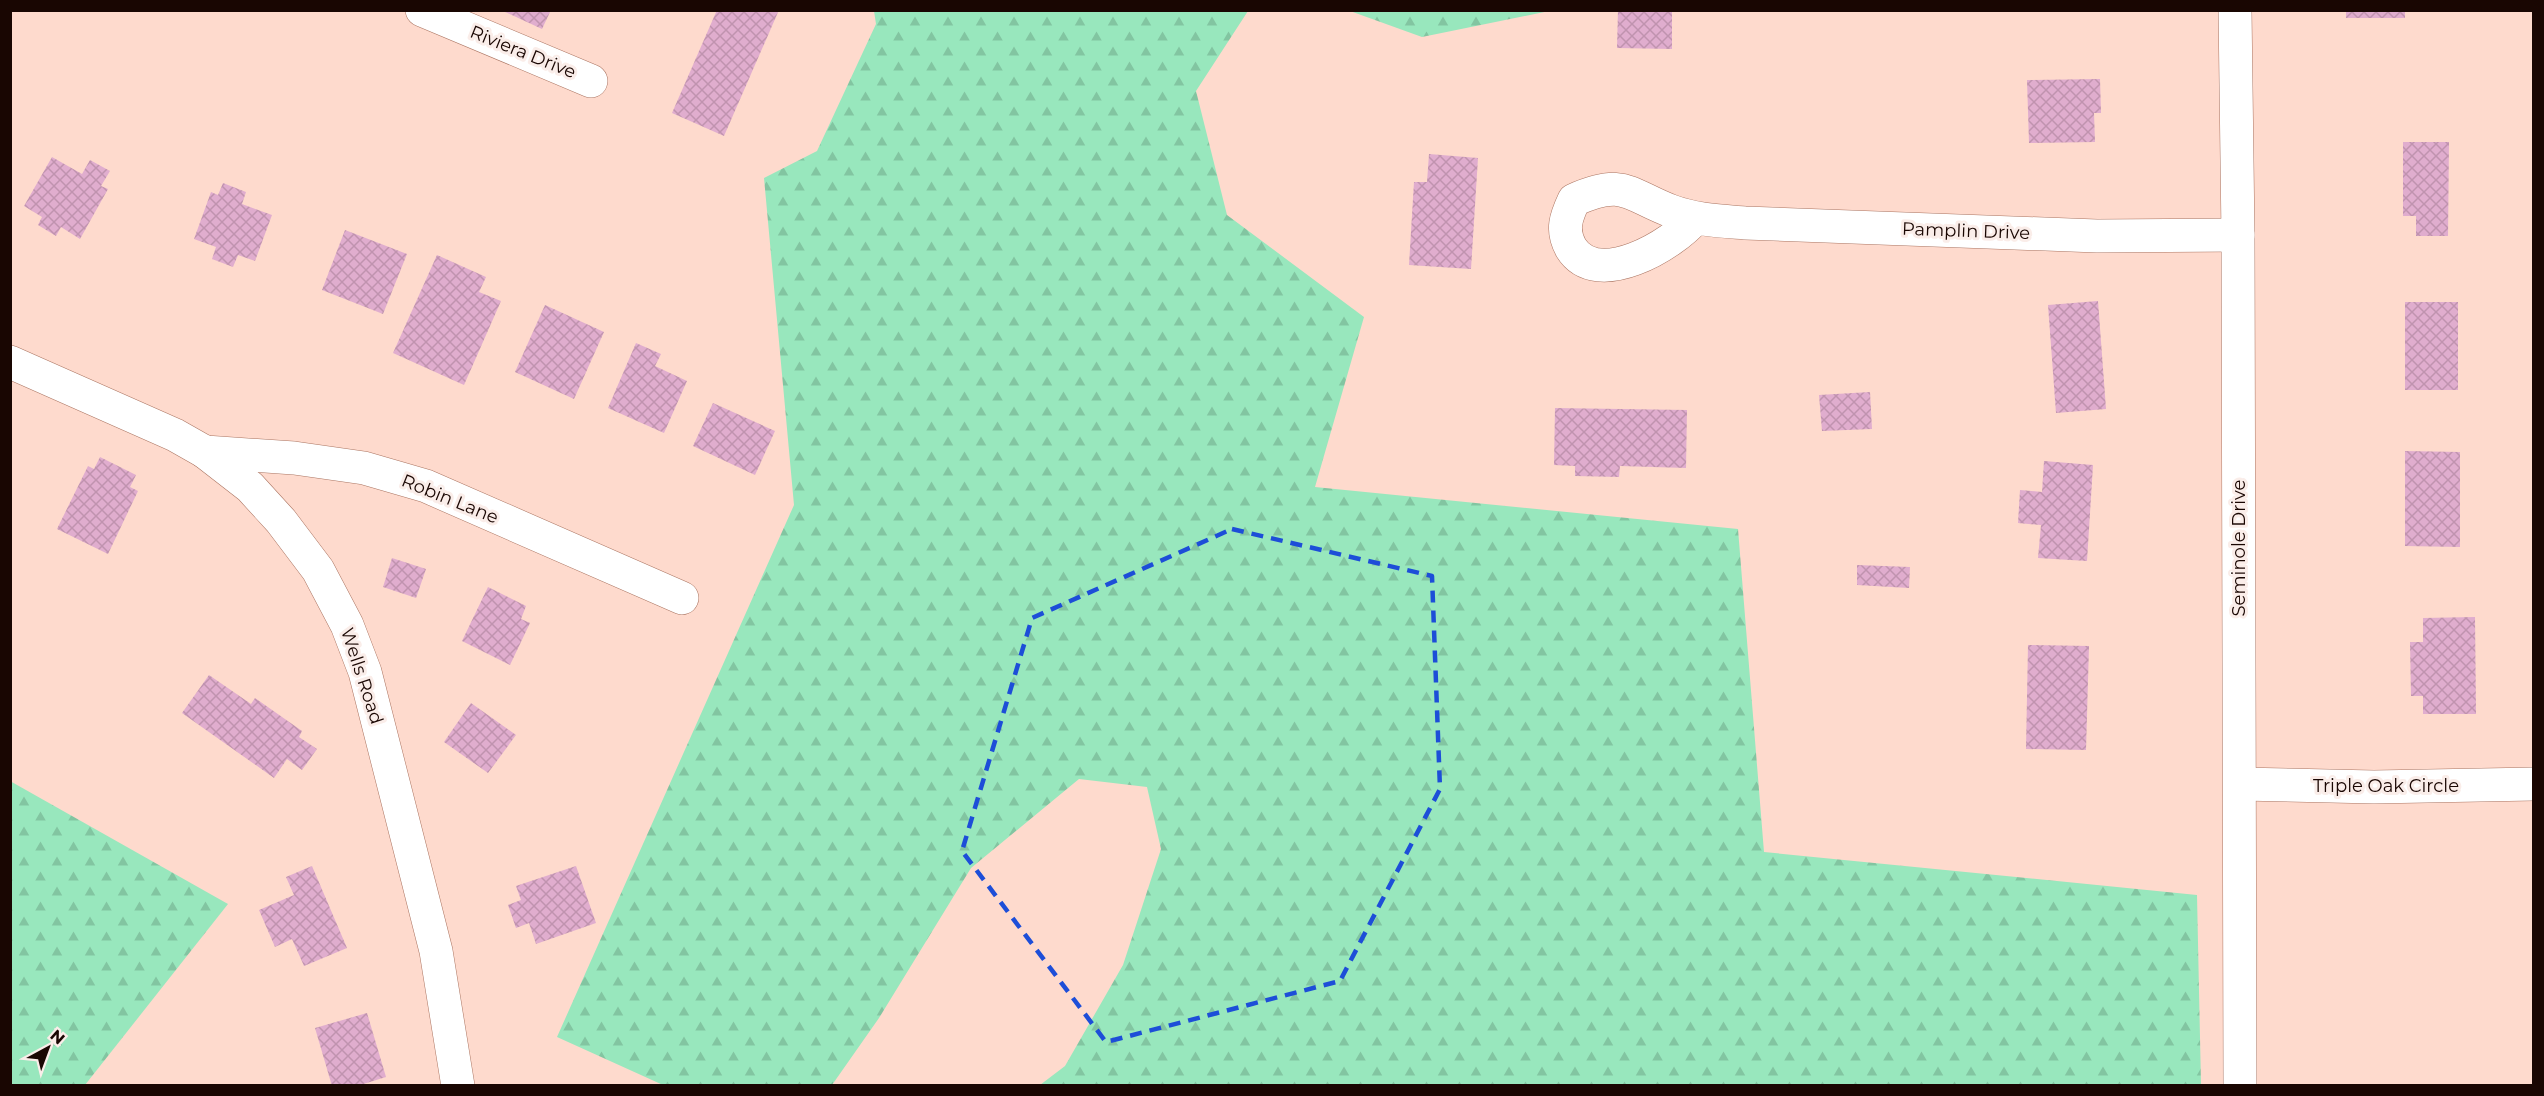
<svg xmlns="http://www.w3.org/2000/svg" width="2544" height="1096" font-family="Montserrat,sans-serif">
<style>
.forest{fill:url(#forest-firs)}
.building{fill:url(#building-cross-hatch)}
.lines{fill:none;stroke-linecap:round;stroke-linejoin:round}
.street-casing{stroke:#ab7562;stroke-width:34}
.secondary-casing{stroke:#ab7562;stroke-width:34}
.street{stroke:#fff;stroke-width:33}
.secondary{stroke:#fff;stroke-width:33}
.marked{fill:none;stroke:#1d4ed8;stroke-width:4.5;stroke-dasharray:12 8;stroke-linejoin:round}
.labels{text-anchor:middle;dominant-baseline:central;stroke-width:6;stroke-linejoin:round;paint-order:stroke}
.street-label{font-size:18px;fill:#190602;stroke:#faede9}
</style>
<defs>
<pattern id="forest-firs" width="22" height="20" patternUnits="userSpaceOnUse" patternTransform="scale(1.5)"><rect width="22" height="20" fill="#98e7bd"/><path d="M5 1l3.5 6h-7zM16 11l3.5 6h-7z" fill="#82c5a1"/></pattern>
<pattern id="building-cross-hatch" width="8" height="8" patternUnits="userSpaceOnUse" patternTransform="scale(1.5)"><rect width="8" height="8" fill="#e0adce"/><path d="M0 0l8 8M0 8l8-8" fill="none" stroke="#c093af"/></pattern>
</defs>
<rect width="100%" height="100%" fill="#fedacd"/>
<!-- forest -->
<g class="forest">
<path d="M 1554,10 L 1422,37 L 1350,11 L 1350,10 Z"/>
<path d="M 874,11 L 1248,11 L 1196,91 L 1227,215 L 1364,317 L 1315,487 L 1738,529 L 1764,852 L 2197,895 L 2201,1085 L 1040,1085 L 1065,1066 L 1123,965 L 1161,849 L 1147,787 L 1079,779 L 971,868 L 879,1018 L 832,1085 L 663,1085 L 557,1037 L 794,505 L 764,178 L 817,151 L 876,24 Z"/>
<path d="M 10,781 L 228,904 L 85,1085 L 11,1085 Z"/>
</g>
<!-- building -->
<g class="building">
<path d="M 501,10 L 551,10 L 542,29 Z"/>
<path d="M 717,10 L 779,10 L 724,136 L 672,113 Z"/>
<path d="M 1618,10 L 1672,10 L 1672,49 L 1617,48 Z"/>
<rect x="2346" y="10" width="59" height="8"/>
<path d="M 2100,79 L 2101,113 L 2094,113 L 2095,142 L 2029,143 L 2027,80 Z"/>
<path d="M 2403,142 L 2449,142 L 2448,236 L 2416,236 L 2416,216 L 2403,216 Z"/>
<path d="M 1429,154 L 1478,158 L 1471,269 L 1409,265 L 1414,182 L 1427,182 Z"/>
<path d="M 52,157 L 82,174 L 90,160 L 110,171 L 101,186 L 108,189 L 80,239 L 61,227 L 56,236 L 38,225 L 42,217 L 24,206 Z"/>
<path d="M 223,183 L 246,192 L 242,204 L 272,215 L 255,261 L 238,255 L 233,267 L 212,259 L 216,247 L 194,239 L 211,192 L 218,195 Z"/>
<path d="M 345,230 L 407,254 L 383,314 L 322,290 Z"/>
<path d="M 437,255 L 486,277 L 479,292 L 501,301 L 464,385 L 393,353 Z"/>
<path d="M 2098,301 L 2106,409 L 2056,413 L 2048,305 Z"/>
<rect x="2405" y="302" width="53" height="88"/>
<path d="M 545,305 L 604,332 L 574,399 L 515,372 Z"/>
<path d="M 636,343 L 661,354 L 655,366 L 687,381 L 664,433 L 608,408 Z"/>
<path d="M 1870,392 L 1872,429 L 1822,431 L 1819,395 Z"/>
<path d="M 713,403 L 775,431 L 755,475 L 693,446 Z"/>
<path d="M 1555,408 L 1687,410 L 1686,468 L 1620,466 L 1619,477 L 1575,476 L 1575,466 L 1554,465 Z"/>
<path d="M 2405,451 L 2460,452 L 2460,547 L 2405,546 Z"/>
<path d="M 100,457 L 136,475 L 130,487 L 138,491 L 108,554 L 57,529 L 88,466 L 94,469 Z"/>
<path d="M 2044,461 L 2093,465 L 2087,561 L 2038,558 L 2041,525 L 2018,523 L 2020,490 L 2042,492 Z"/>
<path d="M 392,558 L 426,569 L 416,598 L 383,587 Z"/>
<path d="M 1857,565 L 1910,567 L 1909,588 L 1857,585 Z"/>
<path d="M 488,587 L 526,606 L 521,619 L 530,623 L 510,665 L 462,641 Z"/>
<path d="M 2475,617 L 2476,714 L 2423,714 L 2423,696 L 2411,696 L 2410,642 L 2423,642 L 2423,618 Z"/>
<path d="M 2028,645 L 2089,646 L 2086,750 L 2026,749 Z"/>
<path d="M 209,675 L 251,704 L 255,698 L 302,731 L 299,737 L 317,749 L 302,770 L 287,759 L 274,778 L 182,713 Z"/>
<path d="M 471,703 L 516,735 L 488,773 L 444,742 Z"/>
<path d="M 312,866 L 347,948 L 304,966 L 292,939 L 275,947 L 259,910 L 294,895 L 286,877 Z"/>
<path d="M 576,866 L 596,923 L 536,944 L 529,923 L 516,928 L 508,905 L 521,900 L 516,886 Z"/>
<path d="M 367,1013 L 386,1077 L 357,1086 L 332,1086 L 315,1028 Z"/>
</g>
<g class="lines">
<!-- street casing -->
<g class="street-casing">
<g id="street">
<path d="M 422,10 L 591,81"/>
<path d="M 1695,218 C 1673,245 1597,290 1571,248 C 1561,230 1566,217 1574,200 C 1624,178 1627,194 1671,211 C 1695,220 1720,221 1745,223 L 2097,236 L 2238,235"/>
<path d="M 10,362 L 175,435 L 205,452 L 250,487 L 281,521 L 318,570 L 347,625 L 365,672 L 436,951 L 458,1086"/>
<path d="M 205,452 L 294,458 L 364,468 L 426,486 L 682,598"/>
<path d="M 2240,784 L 2374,787 L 2534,784"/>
</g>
</g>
<!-- secondary casing -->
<g class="secondary-casing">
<path id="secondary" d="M 2235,10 L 2238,235 L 2240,1086"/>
</g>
<!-- street -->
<use href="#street" class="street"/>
<!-- secondary -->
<use href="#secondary" class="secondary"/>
</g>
<!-- marked area -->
<path class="marked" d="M 1232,529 L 1432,576 L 1440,789 L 1340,981 L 1106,1042 L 962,851 L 1032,618 Z"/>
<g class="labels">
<!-- street labels -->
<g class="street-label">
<text transform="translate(523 52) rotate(22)">Riviera Drive</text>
<text transform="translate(1966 231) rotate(2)">Pamplin Drive</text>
<text transform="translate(450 499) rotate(22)">Robin Lane</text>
<text transform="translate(2239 548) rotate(-90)">Seminole Drive</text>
<text transform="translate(362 676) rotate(72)">Wells Road</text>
<text x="2386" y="786">Triple Oak Circle</text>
</g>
</g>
<!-- border -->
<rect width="2544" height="1096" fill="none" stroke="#190602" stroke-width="24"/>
<!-- north arrow -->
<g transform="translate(48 1048) rotate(41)" stroke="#faede9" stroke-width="4.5" paint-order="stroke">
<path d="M0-4.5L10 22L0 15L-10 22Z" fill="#190602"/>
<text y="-9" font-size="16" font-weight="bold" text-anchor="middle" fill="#190602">N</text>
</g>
</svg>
